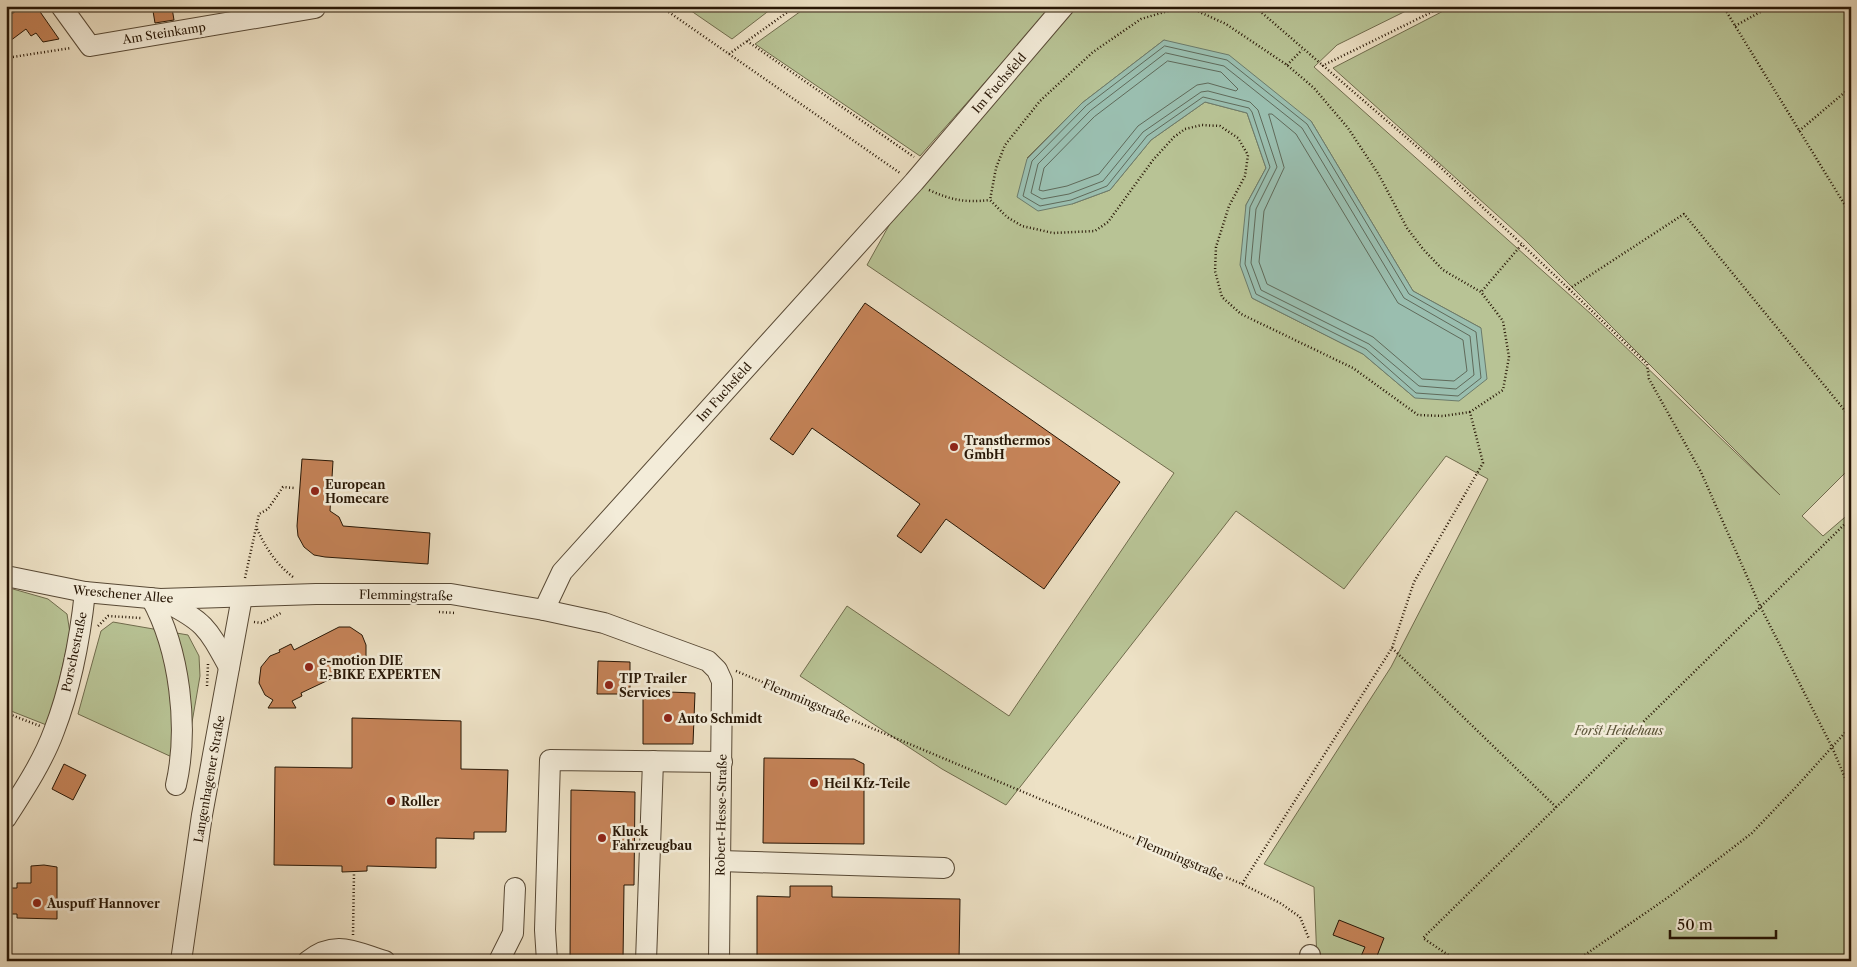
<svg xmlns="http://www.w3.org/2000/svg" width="1857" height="967" font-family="'Libre Caslon Text',serif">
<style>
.green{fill:#b8c395;stroke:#706c4d;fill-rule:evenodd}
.water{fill:#9abeaf;stroke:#6c7b6b}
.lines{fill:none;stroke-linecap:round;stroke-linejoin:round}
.shore{stroke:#606a5a;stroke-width:1}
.building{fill:#c58358;stroke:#271605}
.minor-casing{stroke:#584935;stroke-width:22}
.path{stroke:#271605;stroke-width:2.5;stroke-dasharray:1 2.5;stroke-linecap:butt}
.minor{stroke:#f3ecd9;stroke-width:20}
.poi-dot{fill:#8f2418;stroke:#f3ecd9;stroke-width:2}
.labels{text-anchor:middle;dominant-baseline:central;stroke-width:5;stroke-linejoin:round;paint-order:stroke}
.street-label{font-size:12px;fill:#271605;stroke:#f3ecd9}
.poi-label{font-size:12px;font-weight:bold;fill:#271605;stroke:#f3ecd9;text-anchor:start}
.park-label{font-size:12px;font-style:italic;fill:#5a5337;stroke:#f3ecd9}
</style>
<rect width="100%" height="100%" fill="#ede1c5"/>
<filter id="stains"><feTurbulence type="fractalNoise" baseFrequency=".004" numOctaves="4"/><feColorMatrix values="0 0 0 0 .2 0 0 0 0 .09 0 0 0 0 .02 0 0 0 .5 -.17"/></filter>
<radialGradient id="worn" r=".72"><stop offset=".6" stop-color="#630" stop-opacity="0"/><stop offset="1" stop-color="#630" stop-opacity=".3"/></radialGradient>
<!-- green -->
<g class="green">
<path d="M 684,6 L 775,6 L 732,39 Z"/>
<path d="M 808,6 L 1052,6 L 920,156 L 755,44 Z"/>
<path d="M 1078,6 L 1416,6 L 1337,45 L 1314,67 L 1591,314 L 1780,495 L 1525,240 L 1333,68 L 1453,6 L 1851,6 L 1851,467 L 1802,516 L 1823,536 L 1851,512 L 1851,961 L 1317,961 L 1314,887 L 1264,864 L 1391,667 L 1488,479 L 1446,456 L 1344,589 L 1236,511 L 1006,805 L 942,769 L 800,676 L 847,606 L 1009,716 L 1174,473 L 867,265 L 902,202 ZM 1164,40 L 1311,121 L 1413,291 L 1481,328 L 1415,398 L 1363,354 L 1252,298 L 1246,205 L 1266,168 L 1247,113 L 1205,102 L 1151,140 L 1110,190 L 1072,204 L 1027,158 L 1082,103 Z"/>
<path d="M 6,587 L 48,599 L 67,614 L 70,633 L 49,726 L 6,709 Z"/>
<path d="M 113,622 L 188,635 L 199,656 L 200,676 L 185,763 L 78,714 L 101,631 Z"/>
</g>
<!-- water -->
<path class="water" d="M 1164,40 L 1229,55 L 1311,121 L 1413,291 L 1481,328 L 1487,379 L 1459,401 L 1415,398 L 1363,354 L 1252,298 L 1240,265 L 1246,205 L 1266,168 L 1247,113 L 1205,102 L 1151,140 L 1110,190 L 1072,204 L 1038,211 L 1017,197 L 1027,159 L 1082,103 Z"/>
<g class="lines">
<!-- shore -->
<g class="shore">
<path d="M 1165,46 L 1227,60 L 1307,124 L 1409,294 L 1476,332 L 1481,378 L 1458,396 L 1416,393 L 1366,349 L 1256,294 L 1245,264 L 1250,207 L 1270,167 L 1252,112 L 1249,108 L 1203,97 L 1147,136 L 1107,186 L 1071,200 L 1040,206 L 1023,196 L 1032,161 L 1086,106 Z"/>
<path d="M 1166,53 L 1224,66 L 1302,128 L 1404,298 L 1470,336 L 1474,375 L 1456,389 L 1419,386 L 1369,344 L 1261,290 L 1251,263 L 1256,209 L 1277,167 L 1258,110 L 1250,102 L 1208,91 L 1201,92 L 1143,132 L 1103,181 L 1069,194 L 1042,199 L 1031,193 L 1038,164 L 1090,111 Z"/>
<path d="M 1168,61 L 1221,72 L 1238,89 L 1236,91 L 1208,83 L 1197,85 L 1138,126 L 1099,174 L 1067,186 L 1043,191 L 1039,190 L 1044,168 L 1094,117 Z"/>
<path d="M 1269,114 L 1272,114 L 1296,134 L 1398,303 L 1463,340 L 1467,371 L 1454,381 L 1422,379 L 1373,337 L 1267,284 L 1259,262 L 1264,211 L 1284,168 Z"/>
</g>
</g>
<!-- building -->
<g class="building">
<path d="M 23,6 L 36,6 L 59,39 L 43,42 L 36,33 L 31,36 L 26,29 L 6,44 L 6,18 Z"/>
<path d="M 172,8 L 174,20 L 155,23 L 153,11 Z"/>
<path d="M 865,303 L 1120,482 L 1044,589 L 946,519 L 921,553 L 897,536 L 920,504 L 812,428 L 793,455 L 770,439 Z"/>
<path d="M 302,459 L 333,461 L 330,511 L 339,517 L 343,526 L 430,533 L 428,564 L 325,557 L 314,555 L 304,547 L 298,536 L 297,526 Z"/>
<path d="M 339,627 L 350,627 L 362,635 L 366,645 L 366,657 L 358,666 L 301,693 L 302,696 L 292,701 L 296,708 L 268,708 L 273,700 L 265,695 L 259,683 L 261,667 L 270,656 L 280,652 L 279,650 L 291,644 L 294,650 Z"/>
<path d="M 598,661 L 630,662 L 630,694 L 597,694 Z"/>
<path d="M 643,691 L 695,693 L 693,744 L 643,744 Z"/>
<path d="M 352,718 L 461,721 L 461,769 L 508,770 L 506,832 L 474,832 L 474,839 L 436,838 L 436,868 L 367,866 L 367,871 L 342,872 L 342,866 L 274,865 L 275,767 L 352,768 Z"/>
<path d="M 764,758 L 854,759 L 864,764 L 864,844 L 763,843 Z"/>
<path d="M 64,764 L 86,775 L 73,800 L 52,789 Z"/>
<path d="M 571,790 L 635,792 L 634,885 L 624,885 L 623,961 L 570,961 Z"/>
<path d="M 44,865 L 57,867 L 57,919 L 17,918 L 17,914 L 6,914 L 6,888 L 17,888 L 17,883 L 31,883 L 31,866 Z"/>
<path d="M 790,886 L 832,886 L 832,897 L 960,899 L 959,961 L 757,961 L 757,896 L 790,897 Z"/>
<path d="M 1339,920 L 1384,938 L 1375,961 L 1359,961 L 1365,947 L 1333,935 Z"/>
</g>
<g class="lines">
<!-- minor casing -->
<g class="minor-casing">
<g id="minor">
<path d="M 61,6 L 90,46 L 315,8"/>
<path d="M 6,576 L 85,592 L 160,599 L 316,594 L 451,594 L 544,610 L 604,623 L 708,661 L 717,670 L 722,681 L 719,961"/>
<path d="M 151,598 C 180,650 189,728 176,785"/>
<path d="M 164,601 C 205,622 207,627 229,667"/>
<path d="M 544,610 L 562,572 L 914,182 L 1064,6"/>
<path d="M 6,818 C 24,790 43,761 54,731 C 71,687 80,639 85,592"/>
<path d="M 720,861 L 944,868"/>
<path d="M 1310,955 L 1310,961"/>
<path d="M 181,961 L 202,815 L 242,597"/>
<path d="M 308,961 C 335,939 355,952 385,961"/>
<path d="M 499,961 L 513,933 L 515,888"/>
<path d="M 547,961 L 545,930 L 550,760 L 722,762"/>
<path d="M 646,961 L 653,761"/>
</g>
</g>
<!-- path -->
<g class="path">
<path d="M 660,6 L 900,173"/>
<path d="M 1254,6 L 1437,164 L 1569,289 L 1684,214 L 1851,418"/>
<path d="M 1723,6 L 1851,215"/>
<path d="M 1735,26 L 1771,6"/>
<path d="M 747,41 L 914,157"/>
<path d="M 729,54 L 796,6"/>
<path d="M 6,58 L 71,48"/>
<path d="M 1287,65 L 1302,50"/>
<path d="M 1322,66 L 1444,6"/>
<path d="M 1799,131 L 1851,87"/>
<path d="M 929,190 C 951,200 965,203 990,200"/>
<path d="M 1846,207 L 1851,202"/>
<path d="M 1569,289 L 1647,364 L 1649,379 L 1701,472 L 1760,606 L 1832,747 L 1851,792"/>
<path d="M 1482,291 L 1523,243"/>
<path d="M 257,529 C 266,548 275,563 293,577"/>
<path d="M 245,578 L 259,514 L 268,509 L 283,487 L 294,488"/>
<path d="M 439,612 L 456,613"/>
<path d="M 254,622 L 262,623 L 281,613"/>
<path d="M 98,626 L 108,616 L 141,618"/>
<path d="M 1392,648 L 1556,807"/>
<path d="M 736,671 L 1242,884 L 1280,903 L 1300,917 L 1309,939"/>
<path d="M 207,686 L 208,664"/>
<path d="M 6,713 L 40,726"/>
<path d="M 1242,884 L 1392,648 L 1414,582 L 1483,463 L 1470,412 L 1503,390 L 1509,357 L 1503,321 L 1481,292 L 1443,270 L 1423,249 L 1407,228 L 1379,175 L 1348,128 L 1314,88 L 1287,65 L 1226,24 L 1193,9 L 1168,11 L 1141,19 L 1093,52 L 1040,101 L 1005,145 L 996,168 L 990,200 L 1007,217 L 1022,226 L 1053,233 L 1095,231 L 1108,222 L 1153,160 L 1174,137 L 1185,129 L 1202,125 L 1220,126 L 1238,138 L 1248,155 L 1245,176 L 1229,206 L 1216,247 L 1215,271 L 1222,297 L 1241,314 L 1353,368 L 1418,415 L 1443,416 L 1470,412"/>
<path d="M 353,935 L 354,872"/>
<path d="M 1457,961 L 1423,938 L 1851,518"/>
<path d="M 1576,961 L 1670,896 L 1752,833 L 1797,786 L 1851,726"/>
</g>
<!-- minor -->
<use href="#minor" class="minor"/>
</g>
<!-- markers -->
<g class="poi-dot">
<circle cx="954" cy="447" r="5"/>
<circle cx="315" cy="491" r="5"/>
<circle cx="309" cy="667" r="5"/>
<circle cx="609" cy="685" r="5"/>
<circle cx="668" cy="718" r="5"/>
<circle cx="814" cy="783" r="5"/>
<circle cx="391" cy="801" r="5"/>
<circle cx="602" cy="838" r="5"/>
<circle cx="37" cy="903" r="5"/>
</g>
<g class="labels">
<!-- street labels -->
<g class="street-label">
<text transform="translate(164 33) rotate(-9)">Am Steinkamp</text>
<text transform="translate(999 83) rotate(-49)">Im Fuchsfeld</text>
<text transform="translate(724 392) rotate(-48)">Im Fuchsfeld</text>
<text transform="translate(123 594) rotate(5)">Wreschener Allee</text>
<text transform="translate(406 595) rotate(1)">Flemmingstraße</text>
<text transform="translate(74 652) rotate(-78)">Porschestraße</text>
<text transform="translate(807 701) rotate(23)">Flemmingstraße</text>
<text transform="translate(209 779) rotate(-80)">Langenhagener Straße</text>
<text transform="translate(721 815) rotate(-89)">Robert-Hesse-Straße</text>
<text transform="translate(1180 858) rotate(23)">Flemmingstraße</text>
</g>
<!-- poi labels -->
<g class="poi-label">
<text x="964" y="440">Transthermos<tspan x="964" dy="14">GmbH</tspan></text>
<text x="325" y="484">European<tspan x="325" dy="14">Homecare</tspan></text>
<text x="319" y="660">e-motion DIE<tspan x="319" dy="14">E-BIKE EXPERTEN</tspan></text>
<text x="619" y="678">TIP Trailer<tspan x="619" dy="14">Services</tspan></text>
<text x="678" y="718">Auto Schmidt</text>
<text x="824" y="783">Heil Kfz-Teile</text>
<text x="401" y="801">Roller</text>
<text x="612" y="831">Kluck<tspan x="612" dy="14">Fahrzeugbau</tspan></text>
<text x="47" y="903">Auspuff Hannover</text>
</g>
<!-- park labels -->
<g class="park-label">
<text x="1619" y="730">Forst Heidehaus</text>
</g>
</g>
<!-- margin -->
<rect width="1857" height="967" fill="none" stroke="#ede1c5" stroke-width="25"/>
<rect x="8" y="8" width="1842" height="952" fill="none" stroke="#271605" stroke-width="2.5"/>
<rect x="12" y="12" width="1832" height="942" fill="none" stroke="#271605"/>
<!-- scale -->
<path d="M1670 930v8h106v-8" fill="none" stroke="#271605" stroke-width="2.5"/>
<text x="1677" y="930" font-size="15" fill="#271605" stroke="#f3ecd9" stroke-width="4" paint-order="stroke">50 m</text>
<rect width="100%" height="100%" filter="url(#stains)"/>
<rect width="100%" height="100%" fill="url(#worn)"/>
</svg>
